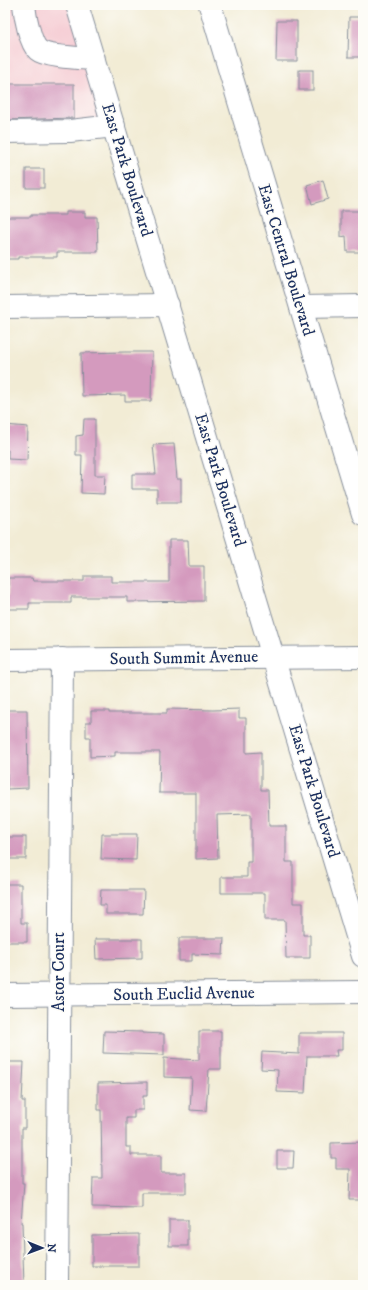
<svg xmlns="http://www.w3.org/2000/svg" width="368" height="1290" font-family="'IM FELL DW Pica',serif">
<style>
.built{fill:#f6cfd6}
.building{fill:#d49abe}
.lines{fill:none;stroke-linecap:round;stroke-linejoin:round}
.minor-casing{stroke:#868e9a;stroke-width:24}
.minor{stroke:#fff;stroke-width:22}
.labels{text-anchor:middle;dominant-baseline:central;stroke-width:3;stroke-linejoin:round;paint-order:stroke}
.street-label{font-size:17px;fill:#1b2f5e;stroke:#fdfcf7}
</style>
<rect width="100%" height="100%" fill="#fdfcf7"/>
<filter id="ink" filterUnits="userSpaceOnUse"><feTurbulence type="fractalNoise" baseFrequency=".025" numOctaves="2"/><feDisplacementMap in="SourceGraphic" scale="8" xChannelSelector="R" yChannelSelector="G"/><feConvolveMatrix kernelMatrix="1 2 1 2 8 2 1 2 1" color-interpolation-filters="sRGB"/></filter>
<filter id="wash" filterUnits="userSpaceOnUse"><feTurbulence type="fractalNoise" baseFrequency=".012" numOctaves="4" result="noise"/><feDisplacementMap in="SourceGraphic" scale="16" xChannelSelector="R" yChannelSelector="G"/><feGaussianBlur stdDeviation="0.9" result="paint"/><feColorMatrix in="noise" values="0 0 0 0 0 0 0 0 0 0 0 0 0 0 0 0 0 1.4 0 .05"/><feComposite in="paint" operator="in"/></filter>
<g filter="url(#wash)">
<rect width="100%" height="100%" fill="#f2ecd5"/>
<!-- built -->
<path class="built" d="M 5,5 L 70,5 L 110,138 L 5,140 Z"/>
<g id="blocks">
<!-- building -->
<g class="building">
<path d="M 349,17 L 363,17 L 363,57 L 348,57 Z"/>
<path d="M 277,21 L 297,21 L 297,61 L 276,61 Z"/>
<rect x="299" y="70" width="14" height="20"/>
<path d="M 5,84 L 74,84 L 74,118 L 5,120 Z"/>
<rect x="26" y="169" width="18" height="19"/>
<path d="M 323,180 L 328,199 L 312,204 L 307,185 Z"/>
<path d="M 341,211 L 363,211 L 363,252 L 347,252 L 346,236 L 341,237 Z"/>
<path d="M 66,212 L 85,212 L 85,217 L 97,217 L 98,252 L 57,252 L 57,257 L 18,257 L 18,259 L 5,259 L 5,217 L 31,217 L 31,215 L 66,215 Z"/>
<path d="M 125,352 L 152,352 L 151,401 L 125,401 L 125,395 L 82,396 L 81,353 Z"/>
<path d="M 84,419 L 95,419 L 95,475 L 105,475 L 104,494 L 81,493 L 82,455 L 76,455 L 76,436 L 83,435 Z"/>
<path d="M 5,425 L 28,427 L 27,460 L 8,459 L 8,450 L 5,450 Z"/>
<path d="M 174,444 L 177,479 L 181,479 L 181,502 L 157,502 L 157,489 L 132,489 L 132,474 L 156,474 L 153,445 Z"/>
<path d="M 169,540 L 188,540 L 189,566 L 204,566 L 204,601 L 127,602 L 127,597 L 71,597 L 71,603 L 29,603 L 29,609 L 5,609 L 5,596 L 8,596 L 8,578 L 32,578 L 33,581 L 84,581 L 84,576 L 111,576 L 111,582 L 169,582 Z"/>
<path d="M 167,709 L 213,710 L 239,709 L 239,718 L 246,718 L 246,753 L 261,752 L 261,790 L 268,790 L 269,826 L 286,826 L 286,862 L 293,862 L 293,903 L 303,903 L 303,935 L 310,935 L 310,958 L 286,958 L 285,920 L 265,920 L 265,893 L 221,893 L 221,877 L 247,877 L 247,862 L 251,862 L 251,814 L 217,815 L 218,858 L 196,859 L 196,793 L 159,793 L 160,752 L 115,752 L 115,756 L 90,757 L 90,737 L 86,737 L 86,722 L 91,722 L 91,711 L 109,711 L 109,713 L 167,713 Z"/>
<path d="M 5,710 L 27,710 L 28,788 L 7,789 L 7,753 L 5,753 Z"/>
<path d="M 102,834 L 137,834 L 136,860 L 101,859 Z"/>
<rect x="5" y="837" width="21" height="22"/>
<path d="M 5,884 L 21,884 L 21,923 L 27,923 L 27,942 L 5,942 Z"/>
<path d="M 101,890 L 144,890 L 143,914 L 106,914 L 106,905 L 100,905 Z"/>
<path d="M 179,938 L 224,938 L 223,955 L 192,954 L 192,961 L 179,961 Z"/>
<path d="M 95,939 L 142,939 L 142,958 L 96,959 Z"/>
<path d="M 104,1031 L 142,1032 L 142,1033 L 164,1034 L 164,1055 L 103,1053 Z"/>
<path d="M 199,1031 L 221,1031 L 221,1069 L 209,1069 L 206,1111 L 190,1110 L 192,1078 L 164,1077 L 164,1058 L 199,1060 Z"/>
<path d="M 299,1033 L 342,1033 L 342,1050 L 336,1050 L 337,1056 L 307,1056 L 305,1093 L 277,1092 L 278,1070 L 261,1069 L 262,1052 L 299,1054 Z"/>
<path d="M 5,1062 L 24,1062 L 22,1101 L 25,1101 L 25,1128 L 22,1128 L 22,1183 L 24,1183 L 21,1223 L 22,1223 L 24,1285 L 5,1285 Z"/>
<path d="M 147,1082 L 147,1096 L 143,1096 L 143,1110 L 134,1110 L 134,1118 L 126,1118 L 126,1147 L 131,1147 L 131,1155 L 161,1155 L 161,1173 L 186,1173 L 186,1193 L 142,1193 L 142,1208 L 92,1207 L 93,1178 L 102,1178 L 101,1110 L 98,1110 L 98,1083 Z"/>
<path d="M 363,1142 L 363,1200 L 349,1200 L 350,1169 L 336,1169 L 336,1158 L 331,1158 L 331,1143 Z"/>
<path d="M 277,1151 L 294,1151 L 293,1168 L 277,1168 Z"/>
<rect x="169" y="1220" width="19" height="26"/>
<path d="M 139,1234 L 139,1266 L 92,1266 L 92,1235 Z"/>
</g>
</g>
</g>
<g filter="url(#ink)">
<use href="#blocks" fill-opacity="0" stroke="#868e9a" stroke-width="1"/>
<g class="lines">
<!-- minor casing -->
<g class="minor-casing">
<g id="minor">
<path d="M 24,5 C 25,15 30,43 38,50 C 46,57 82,58 94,59"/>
<path d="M 77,5 L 363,956"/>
<path d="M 210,5 L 363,514"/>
<path d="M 5,132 L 70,131 L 114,126"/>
<path d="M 5,307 L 168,305"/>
<path d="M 301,307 L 363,306"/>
<path d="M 5,660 L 363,657"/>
<path d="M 5,995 L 363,992"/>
<path d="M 57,1285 L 62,659"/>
</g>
</g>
<!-- minor -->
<use href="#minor" class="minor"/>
</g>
</g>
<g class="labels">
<!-- street labels -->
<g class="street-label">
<text transform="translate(127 170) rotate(73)">East Park Boulevard</text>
<text transform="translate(286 260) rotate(73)">East Central Boulevard</text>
<text transform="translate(220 480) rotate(73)">East Park Boulevard</text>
<text transform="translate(184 658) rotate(-1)">South Summit Avenue</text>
<text transform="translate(314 791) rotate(73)">East Park Boulevard</text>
<text transform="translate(59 972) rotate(-90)">Astor Court</text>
<text transform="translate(184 994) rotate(-1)">South Euclid Avenue</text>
</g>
</g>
<!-- margin -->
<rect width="368" height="1290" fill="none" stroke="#fdfcf7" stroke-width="20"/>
<!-- north arrow -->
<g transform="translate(42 1248) rotate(91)" stroke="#fdfcf7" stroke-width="3" paint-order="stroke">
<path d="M0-3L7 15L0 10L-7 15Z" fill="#1b2f5e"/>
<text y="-6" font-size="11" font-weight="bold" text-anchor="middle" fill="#1b2f5e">N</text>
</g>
</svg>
